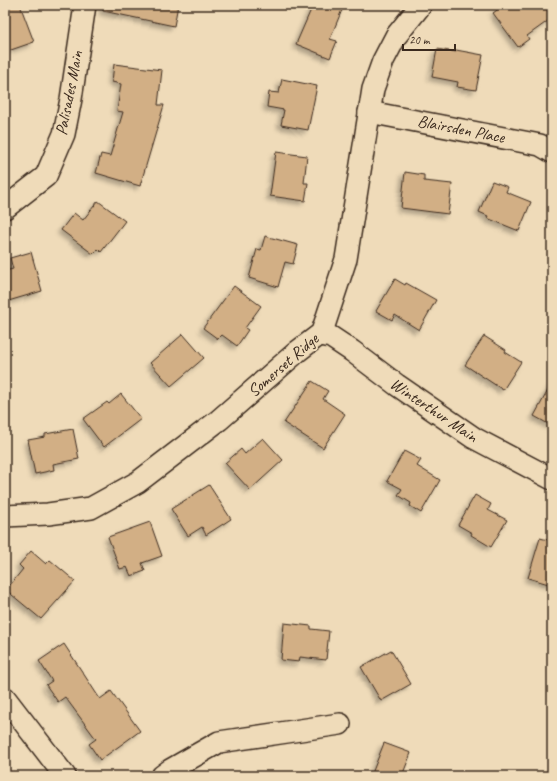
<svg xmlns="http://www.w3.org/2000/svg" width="557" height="781" font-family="Caveat,sans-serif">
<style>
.building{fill:#d2af85;stroke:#3b2a1e;filter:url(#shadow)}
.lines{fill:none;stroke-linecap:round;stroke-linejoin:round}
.minor-casing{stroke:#3b2a1e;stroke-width:24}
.minor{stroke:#efdbb9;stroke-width:21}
.labels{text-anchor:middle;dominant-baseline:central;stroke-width:4;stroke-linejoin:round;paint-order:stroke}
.street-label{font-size:17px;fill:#3b2a1e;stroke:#efdbb9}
</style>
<defs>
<filter id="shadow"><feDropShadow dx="-3.5" dy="3.5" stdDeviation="2" flood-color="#0004"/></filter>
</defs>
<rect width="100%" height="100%" fill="#efdbb9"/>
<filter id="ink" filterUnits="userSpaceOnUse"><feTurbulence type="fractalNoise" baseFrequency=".025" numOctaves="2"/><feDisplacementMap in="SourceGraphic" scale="8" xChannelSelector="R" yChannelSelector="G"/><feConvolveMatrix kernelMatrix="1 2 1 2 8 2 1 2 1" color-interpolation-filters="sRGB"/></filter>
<g filter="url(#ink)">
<!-- building -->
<g class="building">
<path d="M 5,5 L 20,5 L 34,42 L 8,51 L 5,43 Z"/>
<path d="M 103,5 L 178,5 L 174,26 L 103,11 Z"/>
<path d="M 313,5 L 344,5 L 330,39 L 337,41 L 330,58 L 296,44 Z"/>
<path d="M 504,5 L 545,5 L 552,14 L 552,18 L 527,36 L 529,39 L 518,47 L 493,13 Z"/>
<path d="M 437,49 L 456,52 L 456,50 L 483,55 L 476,90 L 457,87 L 458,82 L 432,77 Z"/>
<path d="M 114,64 L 162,70 L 158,105 L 164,105 L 140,186 L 96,173 L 101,154 L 110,156 L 123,112 L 117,111 L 121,84 L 112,82 Z"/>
<path d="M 282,79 L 317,86 L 308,130 L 281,125 L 284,110 L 267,107 L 269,92 L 279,93 Z"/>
<path d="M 276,152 L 307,156 L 304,183 L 308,183 L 305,201 L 270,196 Z"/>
<path d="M 405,172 L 424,175 L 424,181 L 452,184 L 448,214 L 401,208 Z"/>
<path d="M 492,181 L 508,187 L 506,192 L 531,202 L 519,231 L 487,218 L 488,216 L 479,212 Z"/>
<path d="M 98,201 L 125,221 L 101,252 L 98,249 L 93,254 L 61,230 L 74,213 L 83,220 Z"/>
<path d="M 265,236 L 298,245 L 293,264 L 285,262 L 278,287 L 249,278 L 257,249 L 261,250 Z"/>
<path d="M 31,252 L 42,291 L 5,302 L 5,271 L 13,269 L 10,258 Z"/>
<path d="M 395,279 L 405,285 L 406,283 L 436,300 L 419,330 L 395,315 L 392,320 L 376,311 Z"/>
<path d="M 234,286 L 261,306 L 245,328 L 248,330 L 237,346 L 222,335 L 218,339 L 203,328 Z"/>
<path d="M 183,334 L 204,358 L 171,386 L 150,363 Z"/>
<path d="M 484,336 L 506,350 L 505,352 L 521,362 L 503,390 L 465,365 Z"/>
<path d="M 312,381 L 328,391 L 323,399 L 345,414 L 323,448 L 284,423 Z"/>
<path d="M 552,383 L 552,426 L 534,416 Z"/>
<path d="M 121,394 L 141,419 L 104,447 L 83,419 L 107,402 L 109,404 Z"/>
<path d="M 73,429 L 79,459 L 53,464 L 54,470 L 35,474 L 28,440 L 45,437 L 45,434 Z"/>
<path d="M 263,438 L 283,460 L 250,490 L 225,463 L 241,449 L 245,454 Z"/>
<path d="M 404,451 L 421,460 L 417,466 L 440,480 L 421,513 L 410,506 L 411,503 L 398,495 L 402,489 L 387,481 Z"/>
<path d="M 209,485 L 231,519 L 206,535 L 202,527 L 188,536 L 171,509 Z"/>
<path d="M 475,495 L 491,504 L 488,510 L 507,520 L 491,547 L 471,535 L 472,533 L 458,525 Z"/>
<path d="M 150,522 L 162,556 L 142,563 L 145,571 L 131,576 L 127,567 L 120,569 L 108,537 Z"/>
<path d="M 540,538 L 552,541 L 552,585 L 528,578 Z"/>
<path d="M 31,551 L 46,564 L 50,560 L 75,581 L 41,619 L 6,590 L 23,569 L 19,565 Z"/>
<path d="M 284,623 L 311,626 L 311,629 L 329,631 L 326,660 L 300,657 L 299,662 L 281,660 Z"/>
<path d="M 64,644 L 100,699 L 111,691 L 140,731 L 100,760 L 89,744 L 96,739 L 65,697 L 58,702 L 46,685 L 52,681 L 39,661 Z"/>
<path d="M 391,650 L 411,684 L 381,701 L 361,667 Z"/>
<path d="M 384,743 L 411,753 L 402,776 L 371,776 Z"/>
</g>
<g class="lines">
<!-- minor casing -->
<g class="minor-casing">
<g id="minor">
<path d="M 369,112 L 540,145 L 552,152"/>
<path d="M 5,208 L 46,176 L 64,134 L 71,99 L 85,5"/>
<path d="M 321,335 L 331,337 L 352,351 L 397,385 L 474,438 L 552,479"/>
<path d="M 5,516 L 48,514 L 91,508 L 138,482 L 219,420 L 298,351 L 319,335 L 321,335 L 346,259 L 373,89 L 383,61 L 396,36 L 421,5"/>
<path d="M 5,698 L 65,776"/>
<path d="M 162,776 L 170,770 L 219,742 L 287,732 L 340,724"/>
</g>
</g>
<!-- minor -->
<use href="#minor" class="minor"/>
</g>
</g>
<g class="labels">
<!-- street labels -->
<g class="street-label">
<text transform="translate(69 93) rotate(-79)">Palisades Main</text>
<text transform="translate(461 129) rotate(11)">Blairsden Place</text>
<text transform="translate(283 365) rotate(-41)">Somerset Ridge</text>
<text transform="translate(434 410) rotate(34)">Winterthur Main</text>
</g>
</g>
<!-- margin -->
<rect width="557" height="781" fill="none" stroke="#efdbb9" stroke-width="20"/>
<rect x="10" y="10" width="537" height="761" fill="none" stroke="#3b2a1e" stroke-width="1.5" filter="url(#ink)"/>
<!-- scale -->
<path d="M403 44v6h52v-6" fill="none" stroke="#3b2a1e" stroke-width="2"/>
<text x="409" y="44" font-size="12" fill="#3b2a1e" stroke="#efdbb9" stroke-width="3" paint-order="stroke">20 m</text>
</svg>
